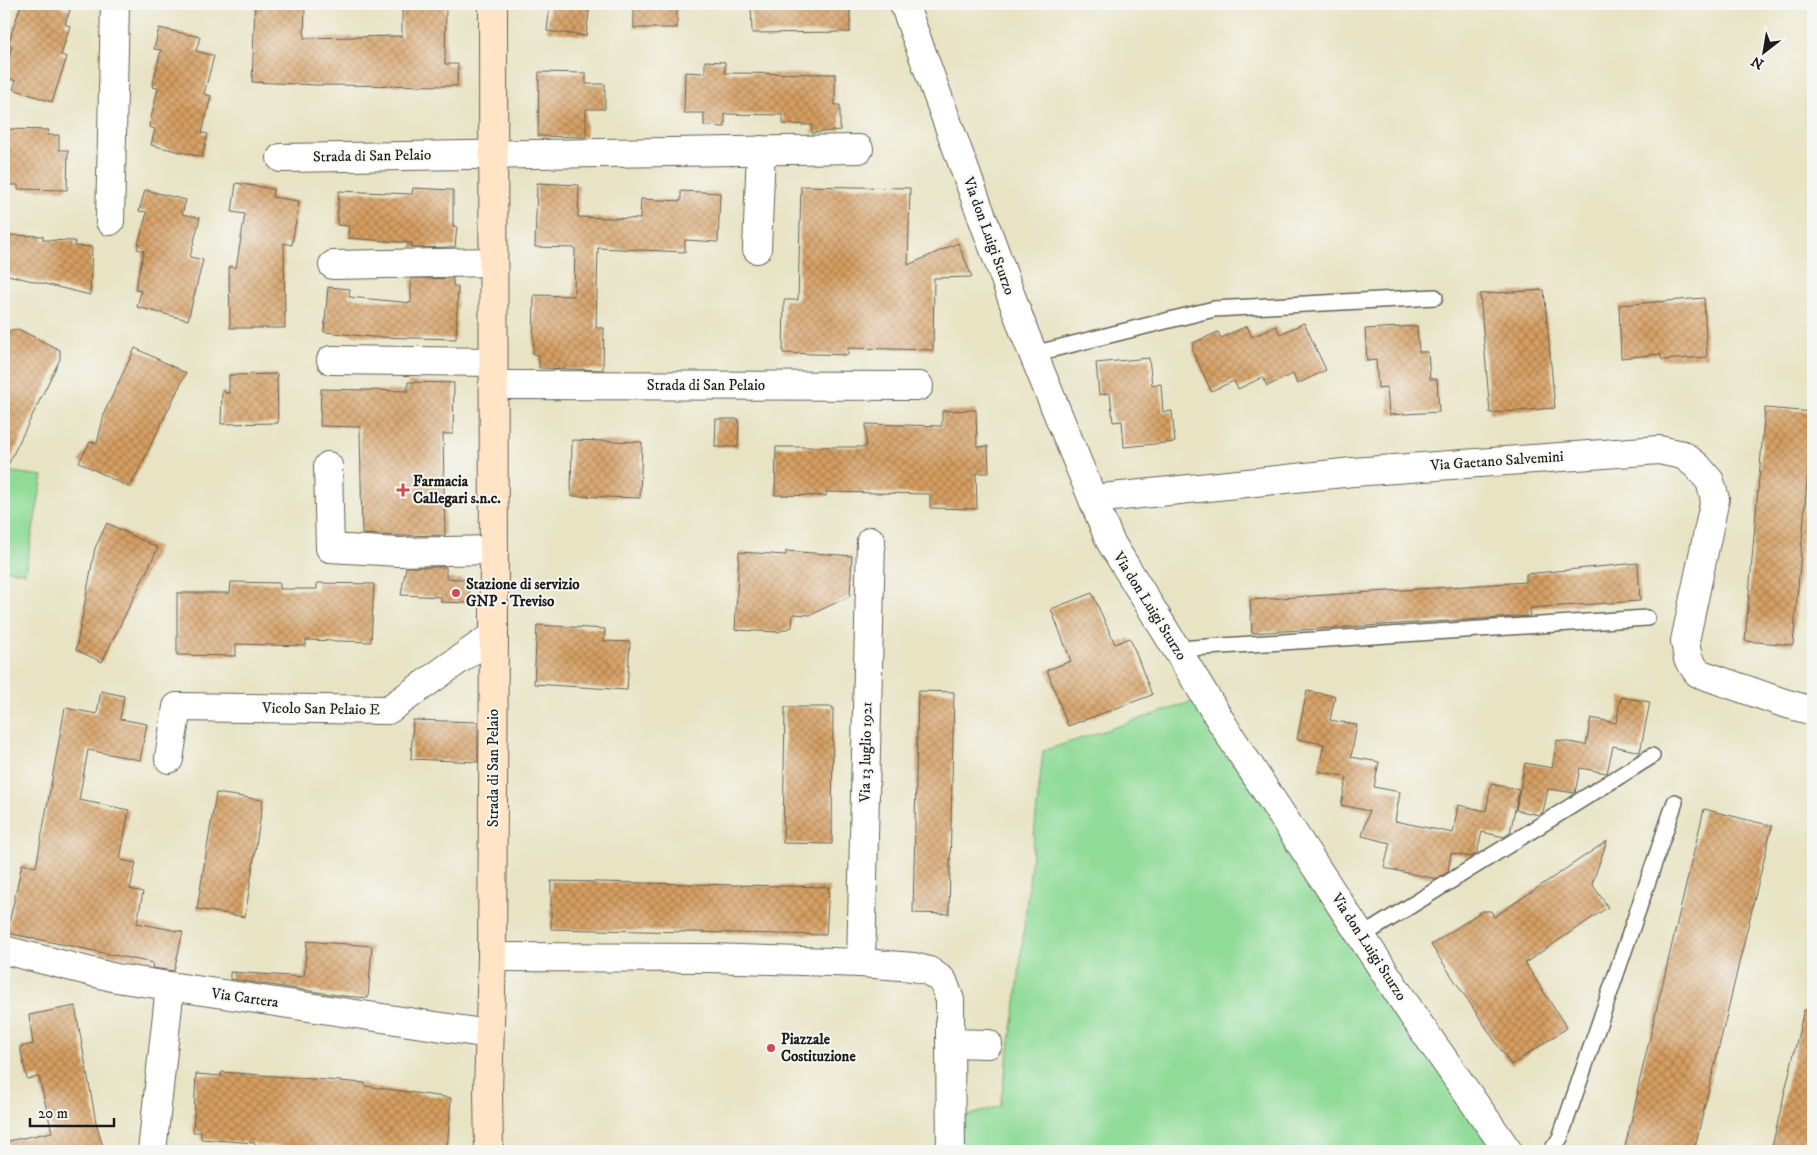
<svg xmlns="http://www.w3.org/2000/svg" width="1817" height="1155" font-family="'IM FELL DW Pica',serif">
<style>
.green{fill:#8fdb97;stroke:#567c5a}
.building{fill:url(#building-cross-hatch)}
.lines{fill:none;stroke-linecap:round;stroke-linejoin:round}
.service-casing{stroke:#636256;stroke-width:18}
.minor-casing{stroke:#636256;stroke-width:30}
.secondary-casing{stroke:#636256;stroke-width:30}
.service{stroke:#fff;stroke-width:15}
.minor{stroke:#fff;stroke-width:28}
.secondary{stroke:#ffe4c6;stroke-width:28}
.poi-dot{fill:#d1495b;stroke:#f6f6f2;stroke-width:2}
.labels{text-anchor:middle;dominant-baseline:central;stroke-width:4;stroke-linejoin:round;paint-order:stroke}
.street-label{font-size:15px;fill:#1c1c1c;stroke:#f6f6f2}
.poi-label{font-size:15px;font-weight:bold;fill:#1c1c1c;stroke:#f6f6f2;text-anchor:start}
</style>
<defs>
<pattern id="building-cross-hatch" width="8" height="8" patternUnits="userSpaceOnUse" patternTransform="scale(1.25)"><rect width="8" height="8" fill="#d69f62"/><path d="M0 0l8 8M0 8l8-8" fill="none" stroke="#ad8150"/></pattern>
</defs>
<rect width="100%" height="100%" fill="#f6f6f2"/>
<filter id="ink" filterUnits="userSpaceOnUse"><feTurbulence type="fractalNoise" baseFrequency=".02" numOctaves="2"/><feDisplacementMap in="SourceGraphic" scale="10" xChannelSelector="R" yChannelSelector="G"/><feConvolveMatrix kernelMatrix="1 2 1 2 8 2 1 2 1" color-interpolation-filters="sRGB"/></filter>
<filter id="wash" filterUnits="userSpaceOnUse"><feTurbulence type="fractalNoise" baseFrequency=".0096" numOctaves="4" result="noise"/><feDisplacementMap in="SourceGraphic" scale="20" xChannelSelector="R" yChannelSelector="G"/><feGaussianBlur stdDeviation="1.12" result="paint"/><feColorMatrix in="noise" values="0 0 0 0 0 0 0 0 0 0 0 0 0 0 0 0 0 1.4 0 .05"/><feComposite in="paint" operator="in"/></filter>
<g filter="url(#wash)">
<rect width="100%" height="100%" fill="#e8e3c3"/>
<!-- green -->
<g class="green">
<path d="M 4,471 L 43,476 L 25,573 L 4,569 Z"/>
<path d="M 1206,697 L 1508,1151 L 951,1151 L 951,1121 L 1000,1106 L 1016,1003 L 1043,751 Z"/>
</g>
<g id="blocks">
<!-- building -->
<g class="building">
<path d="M 21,4 L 52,4 L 70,10 L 65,24 L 70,26 L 61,55 L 67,57 L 52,102 L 13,89 L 16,81 L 4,77 L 4,71 L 12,46 L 8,45 Z"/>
<path d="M 255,4 L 305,4 L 304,38 L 402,36 L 402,4 L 446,4 L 445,64 L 458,64 L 457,86 L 317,85 L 252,82 Z"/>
<path d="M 550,4 L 590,4 L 586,36 L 547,31 Z"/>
<rect x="634" y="4" width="43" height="24"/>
<path d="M 751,4 L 850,4 L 850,32 L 752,33 Z"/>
<path d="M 159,28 L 200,37 L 196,51 L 214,56 L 204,94 L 211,96 L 202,133 L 208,134 L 202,157 L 151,145 L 155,129 L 149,127 L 158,88 L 152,87 L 161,50 L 154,49 Z"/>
<path d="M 705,61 L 725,62 L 725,73 L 835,74 L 835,105 L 840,105 L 840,130 L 812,133 L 812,125 L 783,124 L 783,115 L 725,114 L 725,127 L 704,126 L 704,113 L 684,113 L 685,72 L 705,73 Z"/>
<path d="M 539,72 L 586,73 L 586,84 L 605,84 L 605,109 L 586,109 L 586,137 L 538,136 Z"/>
<path d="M 4,129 L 49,130 L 47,135 L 59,135 L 59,150 L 68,150 L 67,190 L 18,189 L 18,185 L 4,185 Z"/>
<path d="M 236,183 L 273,189 L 272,197 L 299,201 L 292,245 L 284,243 L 285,328 L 230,328 L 229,266 L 236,268 L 245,214 L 232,212 Z"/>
<path d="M 537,183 L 579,185 L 578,217 L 640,219 L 641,199 L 681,201 L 681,191 L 720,193 L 718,242 L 685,240 L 685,252 L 598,248 L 596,328 L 604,328 L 603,370 L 539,368 L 539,355 L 533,354 L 534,295 L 574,296 L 575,248 L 535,247 Z"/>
<path d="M 801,186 L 910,188 L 908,265 L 958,243 L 972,277 L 934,278 L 933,350 L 848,348 L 848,355 L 783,353 L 784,300 L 798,300 Z"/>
<path d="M 413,188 L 453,190 L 453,226 L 457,226 L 455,247 L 412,248 L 412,243 L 348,238 L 349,226 L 337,225 L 339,191 L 412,194 Z"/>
<path d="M 145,190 L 186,200 L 182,214 L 200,218 L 190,257 L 203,260 L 188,320 L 137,307 L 141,291 L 135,290 L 144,251 L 137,249 L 147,212 L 139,211 Z"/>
<path d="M 4,235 L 43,236 L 43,240 L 75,241 L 75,246 L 92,247 L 90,295 L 4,274 Z"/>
<path d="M 453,278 L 453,286 L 458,286 L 456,339 L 372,337 L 324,332 L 328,287 L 350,289 L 349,297 L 411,303 L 411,279 Z"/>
<path d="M 1544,290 L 1555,408 L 1490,413 L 1480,294 Z"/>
<path d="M 1704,298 L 1707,357 L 1662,360 L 1660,354 L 1621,358 L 1619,305 Z"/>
<path d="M 1304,323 L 1326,370 L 1297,384 L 1293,374 L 1267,386 L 1263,377 L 1238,389 L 1234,381 L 1211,391 L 1193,352 L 1193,343 L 1218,332 L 1221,338 L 1247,326 L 1252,337 L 1276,326 L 1280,334 Z"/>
<path d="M 1417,326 L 1419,352 L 1428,352 L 1430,379 L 1437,379 L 1439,412 L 1389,415 L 1387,387 L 1378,388 L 1376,360 L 1367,361 L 1365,329 Z"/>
<path d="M 11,330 L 20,330 L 60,350 L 60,359 L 4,473 L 4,345 Z"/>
<path d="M 135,348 L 186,373 L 130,488 L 79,462 L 90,442 L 97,443 L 105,411 Z"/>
<path d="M 1149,358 L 1152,385 L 1161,384 L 1163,412 L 1172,411 L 1175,442 L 1124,447 L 1122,421 L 1113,422 L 1110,393 L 1099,395 L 1096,363 Z"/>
<path d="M 277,374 L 278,423 L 221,424 L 222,391 L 229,394 L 229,375 Z"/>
<path d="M 408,382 L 454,383 L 453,434 L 443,434 L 445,535 L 398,536 L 362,534 L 360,427 L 320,426 L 321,389 L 408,391 Z"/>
<path d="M 1765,408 L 1813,412 L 1793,645 L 1745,641 Z"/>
<path d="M 976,410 L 977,447 L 988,446 L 989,473 L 976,473 L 977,509 L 930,508 L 930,494 L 826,492 L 826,496 L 775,495 L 776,447 L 866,447 L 866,424 L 942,426 L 942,411 Z"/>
<path d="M 716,419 L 739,419 L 738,447 L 715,447 Z"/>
<path d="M 572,440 L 642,442 L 640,498 L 571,496 Z"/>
<path d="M 107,523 L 158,548 L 102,662 L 76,650 L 95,548 Z"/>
<path d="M 786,551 L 852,556 L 850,596 L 810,615 L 793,614 L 792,627 L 778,632 L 735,630 L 739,552 L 786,555 Z"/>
<path d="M 1638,563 L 1640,601 L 1530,608 L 1530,616 L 1252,633 L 1250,600 L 1526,582 L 1526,574 Z"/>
<path d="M 406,567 L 446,567 L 446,578 L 470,580 L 468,603 L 441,602 L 441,597 L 401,595 Z"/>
<path d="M 231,582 L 280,583 L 280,589 L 317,589 L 317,583 L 374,584 L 371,642 L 306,640 L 306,646 L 236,644 L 236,656 L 177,655 L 177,593 L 230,593 Z"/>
<path d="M 1092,593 L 1115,644 L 1130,638 L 1152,695 L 1068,726 L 1047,670 L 1071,661 L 1051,609 Z"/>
<path d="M 537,625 L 605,629 L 604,641 L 630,642 L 627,690 L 534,684 Z"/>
<path d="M 101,691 L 124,696 L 120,719 L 147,724 L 140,760 L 88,750 L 79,800 L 129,810 L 120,860 L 136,863 L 130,889 L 143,892 L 137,923 L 183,932 L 174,971 L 152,968 L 153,963 L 7,933 L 22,864 L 36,867 L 65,708 L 97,714 Z"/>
<path d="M 918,691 L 954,692 L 949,914 L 913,913 Z"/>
<path d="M 1307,691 L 1335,696 L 1330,720 L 1357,725 L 1351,757 L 1379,762 L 1374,787 L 1400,792 L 1395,821 L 1453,833 L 1458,805 L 1486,811 L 1491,784 L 1519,790 L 1510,833 L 1504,837 L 1482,832 L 1477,853 L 1471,857 L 1451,853 L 1448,872 L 1436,879 L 1384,868 L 1390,843 L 1362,836 L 1369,811 L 1341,805 L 1347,777 L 1318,771 L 1324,744 L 1297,739 Z"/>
<path d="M 1621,697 L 1650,702 L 1640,752 L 1613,746 L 1607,773 L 1580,768 L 1575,793 L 1548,789 L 1543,812 L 1539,815 L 1516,810 L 1525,763 L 1552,768 L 1557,740 L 1586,745 L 1591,718 L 1616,723 Z"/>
<path d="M 785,707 L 833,707 L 832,844 L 783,843 Z"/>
<path d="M 413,720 L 478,722 L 478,762 L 411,759 Z"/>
<path d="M 216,793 L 263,800 L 245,917 L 197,909 Z"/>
<path d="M 1704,809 L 1772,826 L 1694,1151 L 1624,1151 L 1638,1092 L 1637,1092 Z"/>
<path d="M 1607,841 L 1592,884 L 1608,907 L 1525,963 L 1567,1028 L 1511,1065 L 1431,945 L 1482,911 L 1491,911 L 1494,917 Z"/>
<path d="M 551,881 L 829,887 L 826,935 L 551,929 Z"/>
<path d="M 307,941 L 372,946 L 368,998 L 344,996 L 230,979 L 230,972 L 304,977 Z"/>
<path d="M 75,1006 L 96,1122 L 104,1151 L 9,1151 L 8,1141 L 52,1132 L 39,1077 L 27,1079 L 20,1047 L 33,1044 L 29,1015 Z"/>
<path d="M 1804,1010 L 1813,1011 L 1813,1151 L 1771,1151 Z"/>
<path d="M 222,1072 L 365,1083 L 366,1086 L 451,1098 L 447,1151 L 331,1151 L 310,1150 L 310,1148 L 256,1145 L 255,1143 L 201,1139 L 201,1132 L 193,1132 L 196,1074 L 221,1076 Z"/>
</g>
</g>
</g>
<g filter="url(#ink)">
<use href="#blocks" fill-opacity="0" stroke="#636256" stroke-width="1"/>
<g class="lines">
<!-- service casing -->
<g class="service-casing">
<g id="service">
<path d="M 1033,354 L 1214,309 L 1435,297"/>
<path d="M 1177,649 L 1647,618"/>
<path d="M 1362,936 L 1652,756"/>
<path d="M 1551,1151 L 1560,1138 L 1675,802"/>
</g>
</g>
<!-- minor casing -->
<g class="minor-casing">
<g id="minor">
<path d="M 904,4 L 1025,334 L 1110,541 L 1230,736 L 1414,1017 L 1508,1151"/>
<path d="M 281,158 L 859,149"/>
<path d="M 110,221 L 115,4"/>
<path d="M 757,249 L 761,150"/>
<path d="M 333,265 L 493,262"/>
<path d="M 331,360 L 493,362"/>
<path d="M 493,385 L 919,386"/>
<path d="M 328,466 L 330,548 L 398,552 L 494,550"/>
<path d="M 1093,499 L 1353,472 L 1659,450 L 1683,455 L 1697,466 L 1710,481 L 1715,499 L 1685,641 L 1688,659 L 1698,673 L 1784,703 L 1813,711"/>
<path d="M 169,759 L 177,707 L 388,710 L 494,635"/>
<path d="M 4,950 L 116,978 L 489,1034"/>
<path d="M 492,957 L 710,958 L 861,963 L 914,967 L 929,971 L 943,981 L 950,1000 L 950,1043 L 988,1044"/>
<path d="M 861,963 L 871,541"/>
<path d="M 950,1043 L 951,1151"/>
<path d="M 152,1151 L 170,987"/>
</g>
</g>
<!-- secondary casing -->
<g class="secondary-casing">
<path id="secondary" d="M 489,1151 L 488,1091 L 492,957 L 494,635 L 493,4"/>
</g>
<!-- service -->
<use href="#service" class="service"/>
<!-- minor -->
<use href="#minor" class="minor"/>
<!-- secondary -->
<use href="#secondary" class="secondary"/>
</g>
</g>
<!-- markers -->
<g class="poi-dot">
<path d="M400.5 482.5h5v5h5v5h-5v5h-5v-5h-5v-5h5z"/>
<circle cx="456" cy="593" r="5"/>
<circle cx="771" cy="1048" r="5"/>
</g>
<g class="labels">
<!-- street labels -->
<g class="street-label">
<text transform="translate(372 156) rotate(-1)">Strada di San Pelaio</text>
<text transform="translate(989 236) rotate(70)">Via don Luigi Sturzo</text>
<text x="706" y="385">Strada di San Pelaio</text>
<text transform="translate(1497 461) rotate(-4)">Via Gaetano Salvemini</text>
<text transform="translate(1150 606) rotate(58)">Via don Luigi Sturzo</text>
<text transform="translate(321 709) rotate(1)">Vicolo San Pelaio E</text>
<text transform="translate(866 752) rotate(-89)">Via 13 luglio 1921</text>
<text transform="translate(493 768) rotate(-90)">Strada di San Pelaio</text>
<text transform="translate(1369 947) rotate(57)">Via don Luigi Sturzo</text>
<text transform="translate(245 998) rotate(8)">Via Cartera</text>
</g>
<!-- poi labels -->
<g class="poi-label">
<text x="413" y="481">Farmacia<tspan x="413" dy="17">Callegari s.n.c.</tspan></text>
<text x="466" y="584">Stazione di servizio<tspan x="466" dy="17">GNP - Treviso</tspan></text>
<text x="781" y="1039">Piazzale<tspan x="781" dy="17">Costituzione</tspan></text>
</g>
</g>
<!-- margin -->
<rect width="1817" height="1155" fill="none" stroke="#f6f6f2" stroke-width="20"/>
<!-- north arrow -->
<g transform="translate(1764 52) rotate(211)" stroke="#f6f6f2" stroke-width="4" paint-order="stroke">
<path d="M0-4L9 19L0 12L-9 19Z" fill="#1c1c1c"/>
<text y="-8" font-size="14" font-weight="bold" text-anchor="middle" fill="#1c1c1c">N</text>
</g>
<!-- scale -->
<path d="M30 1118v8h84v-8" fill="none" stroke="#1c1c1c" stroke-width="2.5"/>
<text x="38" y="1118" font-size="15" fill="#1c1c1c" stroke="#f6f6f2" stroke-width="4" paint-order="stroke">20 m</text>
</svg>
